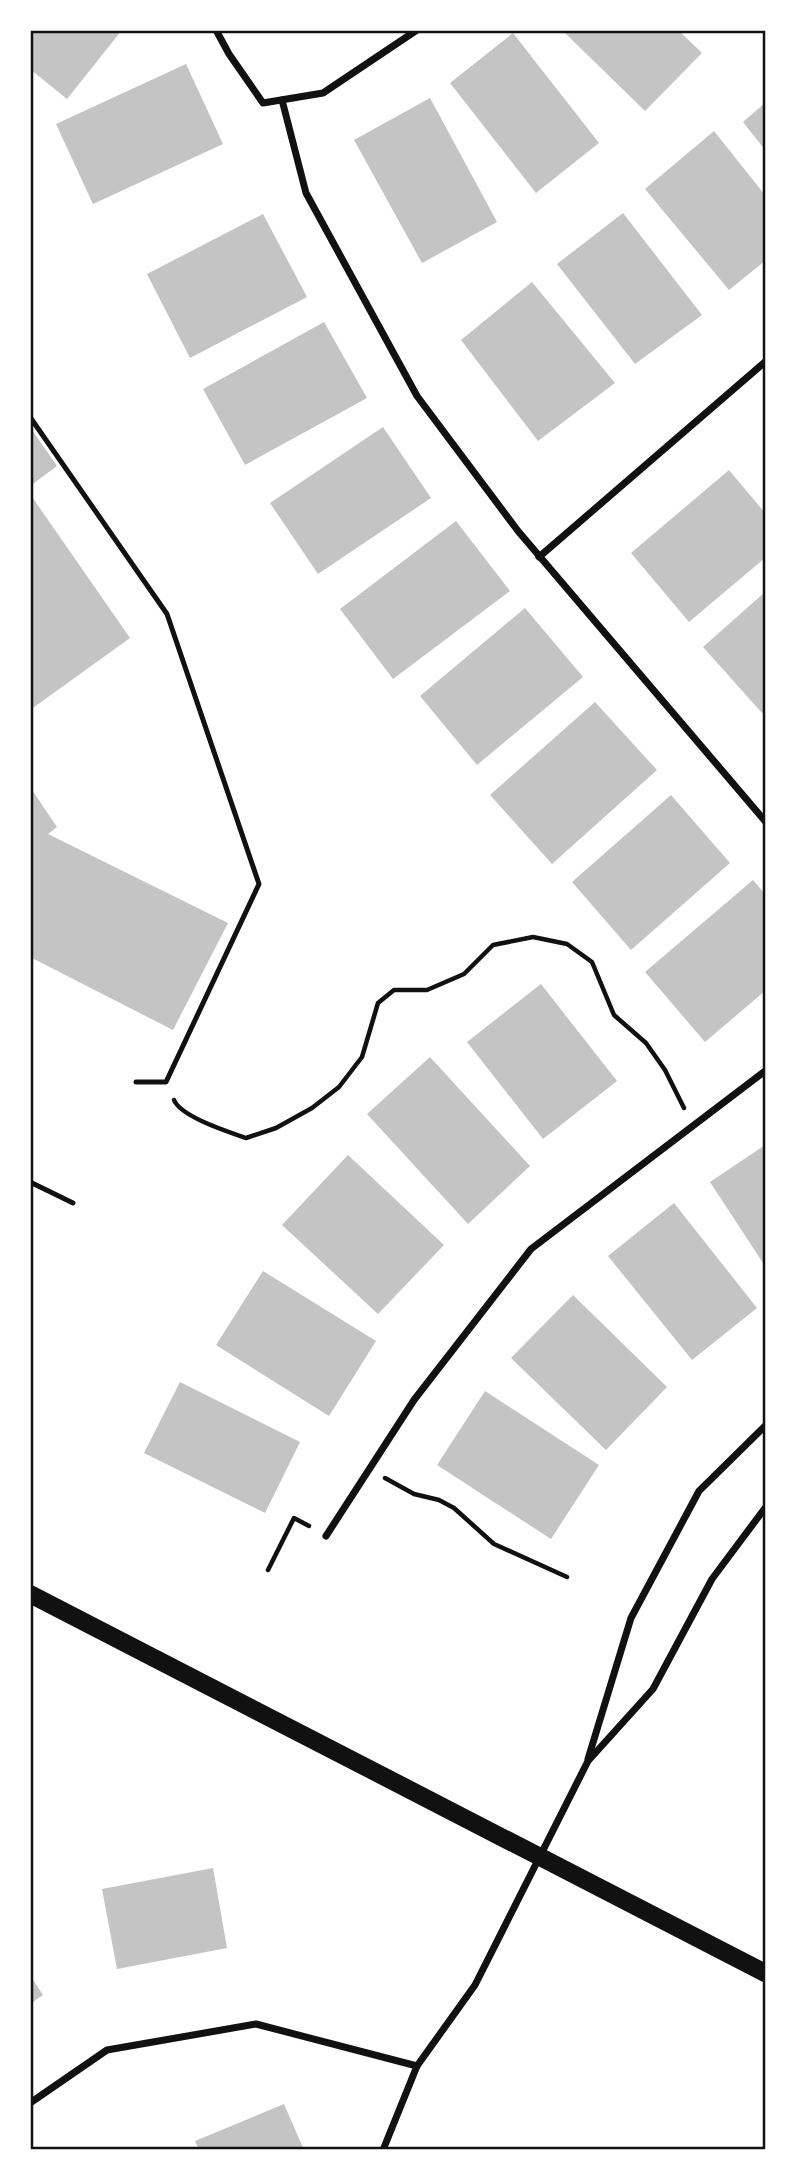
<svg xmlns="http://www.w3.org/2000/svg" width="795" height="2180" font-family="'Work Sans',sans-serif">
<style>
.building{fill:#c4c4c4}
.lines{fill:none;stroke-linecap:round;stroke-linejoin:round}
.path{stroke:#111;stroke-width:4.5}
.service{stroke:#111;stroke-width:5}
.minor{stroke:#111;stroke-width:7}
.primary{stroke:#111;stroke-width:18}
.neatline{fill:none;stroke:#111;stroke-width:2.5}
</style>
<rect width="100%" height="100%" fill="#fff"/>
<!-- building -->
<g class="building">
<path d="M 30,30 L 122,30 L 67,99 L 30,69 Z"/>
<path d="M 562,30 L 678,30 L 702,53 L 645,111 Z"/>
<path d="M 513,33 L 599,143 L 536,193 L 450,83 Z"/>
<path d="M 186,64 L 223,144 L 93,204 L 56,124 Z"/>
<path d="M 430,98 L 497,222 L 422,263 L 354,140 Z"/>
<path d="M 765,103 L 765,150 L 743,122 Z"/>
<path d="M 714,131 L 765,195 L 765,261 L 729,290 L 645,189 Z"/>
<path d="M 623,213 L 702,315 L 635,364 L 557,264 Z"/>
<path d="M 263,214 L 307,297 L 190,358 L 147,274 Z"/>
<path d="M 532,282 L 615,383 L 538,441 L 461,340 Z"/>
<path d="M 324,322 L 367,398 L 245,465 L 203,389 Z"/>
<path d="M 30,427 L 57,466 L 30,486 Z"/>
<path d="M 383,427 L 431,498 L 318,574 L 270,503 Z"/>
<path d="M 729,470 L 765,513 L 765,558 L 689,622 L 631,553 Z"/>
<path d="M 30,494 L 130,638 L 30,710 Z"/>
<path d="M 456,521 L 510,591 L 393,679 L 340,609 Z"/>
<path d="M 765,592 L 765,710 L 762,713 L 703,647 Z"/>
<path d="M 525,608 L 583,677 L 477,765 L 420,696 Z"/>
<path d="M 595,702 L 657,770 L 552,864 L 490,795 Z"/>
<path d="M 30,787 L 57,827 L 48,834 L 228,923 L 173,1030 L 30,957 Z"/>
<path d="M 671,795 L 730,863 L 631,950 L 572,882 Z"/>
<path d="M 753,880 L 765,894 L 765,991 L 705,1042 L 645,972 Z"/>
<path d="M 541,984 L 617,1081 L 543,1139 L 467,1042 Z"/>
<path d="M 430,1057 L 530,1166 L 468,1224 L 367,1114 Z"/>
<path d="M 765,1145 L 765,1266 L 710,1182 Z"/>
<path d="M 348,1155 L 444,1245 L 378,1314 L 282,1225 Z"/>
<path d="M 674,1203 L 757,1308 L 692,1360 L 608,1256 Z"/>
<path d="M 263,1271 L 376,1341 L 329,1416 L 216,1345 Z"/>
<path d="M 573,1295 L 667,1387 L 606,1450 L 511,1358 Z"/>
<path d="M 180,1382 L 300,1442 L 265,1513 L 144,1453 Z"/>
<path d="M 485,1391 L 599,1465 L 551,1539 L 437,1465 Z"/>
<path d="M 213,1868 L 227,1948 L 117,1969 L 102,1889 Z"/>
<path d="M 30,1975 L 43,1995 L 30,2004 Z"/>
<path d="M 284,2104 L 304,2150 L 199,2150 L 195,2141 Z"/>
</g>
<g class="lines">
<!-- path -->
<g class="path">
<path d="M 174,1100 C 181,1117 229,1132 246,1138 L 276,1128 L 312,1108 L 339,1087 L 362,1057 L 378,1003 L 394,990 L 427,990 L 464,974 L 493,945 L 533,937 L 567,944 L 592,962 L 614,1015 L 646,1043 L 665,1070 L 684,1108"/>
<path d="M 385,1478 L 414,1494 L 439,1500 L 454,1508 L 494,1544 L 567,1577"/>
<path d="M 268,1570 L 294,1518 L 309,1526"/>
</g>
<!-- service -->
<g class="service">
<path d="M 30,417 L 167,614 L 259,884 L 166,1082 L 136,1082"/>
<path d="M 30,1182 L 73,1203"/>
</g>
<!-- minor -->
<g class="minor">
<path d="M 216,30 L 229,54 L 263,103 L 323,93 L 417,30"/>
<path d="M 282,100 L 306,193 L 417,396 L 518,531 L 765,821"/>
<path d="M 539,557 L 765,362"/>
<path d="M 326,1536 L 414,1400 L 531,1249 L 765,1071"/>
<path d="M 588,1759 L 631,1618 L 699,1491 L 765,1426"/>
<path d="M 30,2103 L 107,2050 L 256,2024 L 417,2066"/>
<path d="M 383,2150 L 417,2066 L 475,1985 L 588,1761 L 653,1689 L 712,1579 L 765,1508"/>
</g>
<!-- primary -->
<path class="primary" d="M 30,1594 L 765,1973"/>
</g>
<!-- border -->
<rect width="795" height="2180" fill="none" stroke="#ffffff" stroke-width="63"/>
<rect x="32" y="32" width="732" height="2116" class="neatline"/>
</svg>
